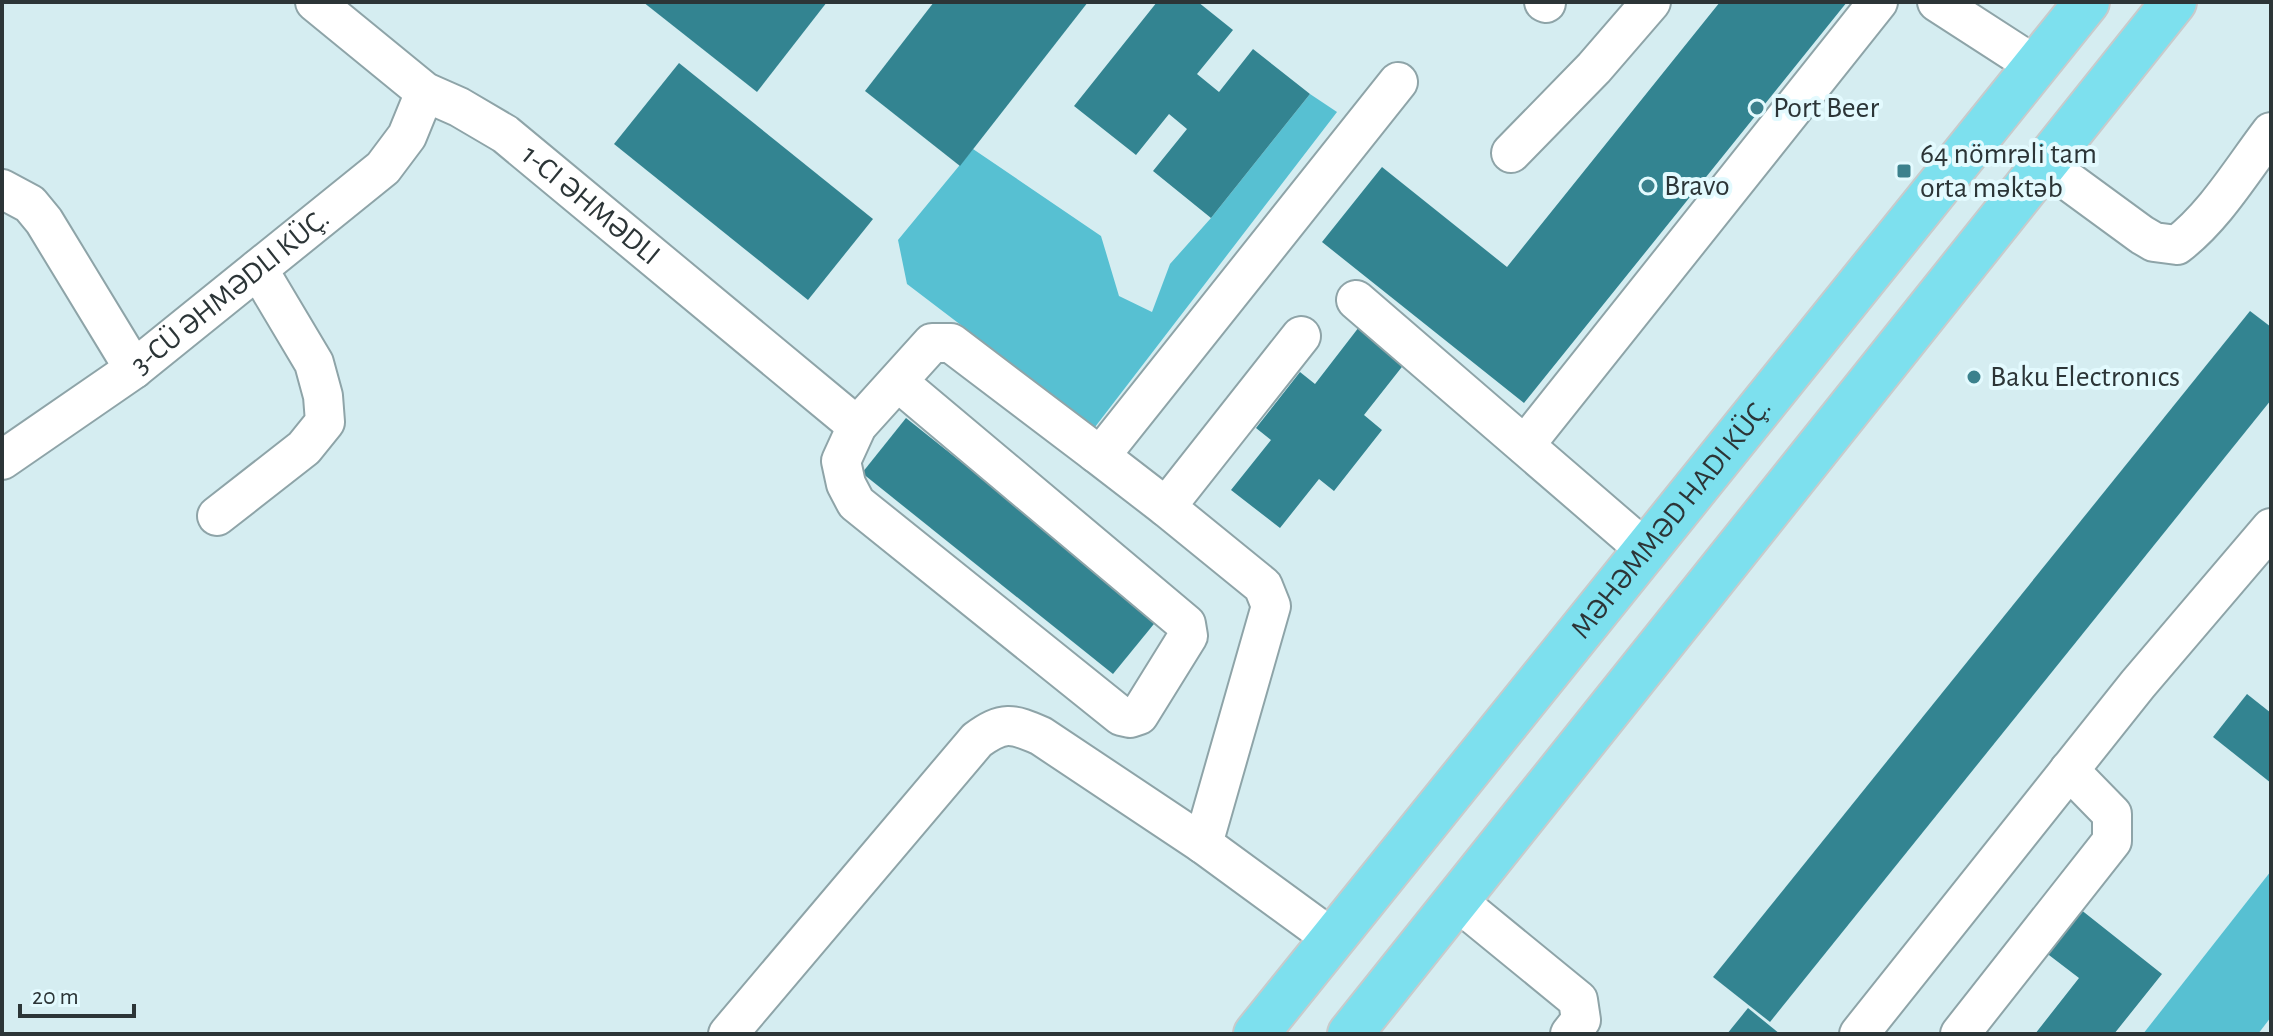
<svg xmlns="http://www.w3.org/2000/svg" width="2273" height="1036" font-family="'Alegreya Sans',sans-serif">
<style>
.forest{fill:#57c0d2}
.building{fill:#338491}
.lines{fill:none;stroke-linecap:round;stroke-linejoin:round}
.minor-casing{stroke:#8ea4a8;stroke-width:42}
.major-casing{stroke:#c8cacb;stroke-width:48}
.minor{stroke:#fff;stroke-width:38}
.major{stroke:#7de0ee;stroke-width:44}
.poi-dot{fill:#3b818d;stroke:#e3fafe;stroke-width:3}
.labels{text-anchor:middle;dominant-baseline:central;stroke-width:8;stroke-linejoin:round;paint-order:stroke}
.poi-label{font-size:30px;fill:#2c3537;stroke:#e3fafe;text-anchor:start}
.street-label{font-size:30px;fill:#2c3537;stroke:#e3fafe}
</style>
<rect width="100%" height="100%" fill="#d5edf1"/>
<!-- forest -->
<g class="forest">
<path d="M 1310,94 L 1337,112 L 1095,427 L 907,284 L 898,240 L 973,149 L 1101,236 L 1119,296 L 1152,312 L 1170,264 L 1211,218 Z"/>
<path d="M 2271,871 L 2271,1017 L 2258,1034 L 2143,1034 Z"/>
</g>
<!-- building -->
<g class="building">
<path d="M 643,2 L 827,2 L 757,92 Z"/>
<path d="M 934,2 L 1088,2 L 960,166 L 865,91 Z"/>
<path d="M 1157,2 L 1198,2 L 1233,30 L 1197,74 L 1219,92 L 1253,49 L 1310,94 L 1211,218 L 1153,171 L 1187,129 L 1169,114 L 1136,155 L 1074,106 Z"/>
<path d="M 1720,2 L 1847,2 L 1524,403 L 1322,242 L 1382,167 L 1507,267 Z"/>
<path d="M 679,63 L 873,219 L 808,300 L 614,144 Z"/>
<path d="M 2250,311 L 2271,327 L 2271,400 L 1770,1022 L 1713,977 Z"/>
<path d="M 1359,327 L 1405,363 L 1364,415 L 1382,430 L 1334,491 L 1319,479 L 1280,528 L 1231,490 L 1271,440 L 1256,428 L 1300,372 L 1315,384 Z"/>
<path d="M 906,418 L 1158,619 L 1113,674 L 862,473 Z"/>
<path d="M 2247,694 L 2271,713 L 2271,783 L 2213,737 Z"/>
<path d="M 2080,909 L 2162,974 L 2114,1034 L 2035,1034 L 2079,978 L 2045,952 Z"/>
<path d="M 1748,1008 L 1780,1034 L 1727,1034 Z"/>
</g>
<g class="lines">
<!-- minor casing -->
<g class="minor-casing">
<g id="minor">
<path id="s1" d="M 315,2 L 425,92 L 459,107 L 505,134 L 857,426"/>
<path d="M 1544,2 L 1546,3"/>
<path d="M 1937,2 L 2036,66"/>
<path d="M 1511,153 L 1594,68 L 1651,2"/>
<path d="M 2045,164 L 2142,235 L 2154,242 L 2177,245 C 2215,216 2242,170 2271,132"/>
<path d="M 2,189 L 30,204 L 44,221 L 134,369"/>
<path d="M 1356,300 L 1647,551"/>
<path d="M 898,382 L 1186,624 L 1188,636 L 1139,715 L 1130,718 L 1121,716 L 856,503 L 846,484 L 841,461 L 857,426 L 932,343 L 951,343 L 1096,453 L 1105,450 L 1398,82"/>
<path d="M 1525,445 L 1878,2"/>
<path d="M 1096,453 L 1166,507"/>
<path id="s2" d="M 2,460 L 134,369 L 383,168 L 407,136 L 425,92"/>
<path d="M 217,516 L 304,448 L 325,422 L 323,396 L 314,363 L 258,269"/>
<path d="M 1203,844 L 1271,606 L 1263,586 L 1166,507 L 1301,336"/>
<path d="M 1457,901 L 1578,1000 L 1581,1020 L 1570,1034"/>
<path d="M 728,1034 L 977,740 C 1003,721 1012,723 1041,736 L 1203,844 L 1333,939"/>
<path d="M 1859,1034 L 2138,684 L 2271,528"/>
<path d="M 1960,1034 L 2112,841 L 2112,814 L 2069,770"/>
</g>
</g>
<!-- major casing -->
<g class="major-casing">
<g id="major">
<path id="s3" d="M 1256,1034 L 2087,2"/>
<path d="M 1350,1034 L 2174,2"/>
</g>
</g>
<!-- minor -->
<use href="#minor" class="minor"/>
<!-- major -->
<use href="#major" class="major"/>
</g>
<!-- markers -->
<g class="poi-dot">
<circle cx="1757" cy="108" r="8"/>
<rect x="1896" y="163" width="16" height="16" rx="4"/>
<circle cx="1648" cy="186" r="8"/>
<circle cx="1974" cy="377" r="8"/>
</g>
<g class="labels">
<!-- poi labels -->
<g class="poi-label">
<text x="1773" y="108">Port Beer</text>
<text x="1920" y="154">64 nömrəli tam<tspan x="1920" dy="34">orta məktəb</tspan></text>
<text x="1664" y="186">Bravo</text>
<text x="1990" y="377">Baku Electronıcs</text>
</g>
<!-- street labels -->
<g class="street-label">
<text stroke="none"><textPath href="#s1" startOffset="344">1-CI ƏHMƏDLI</textPath></text>
<text stroke="none"><textPath href="#s2" startOffset="284">3-CÜ ƏHMƏDLI KÜÇ.</textPath></text>
<text stroke="none"><textPath href="#s3" startOffset="662">MƏHƏMMƏD HADI KÜÇ.</textPath></text>
</g>
</g>
<!-- border -->
<rect width="2273" height="1036" fill="none" stroke="#2c3537" stroke-width="8"/>
<!-- scale -->
<path d="M20 1004v12h114v-12" fill="none" stroke="#2c3537" stroke-width="4"/>
<text x="32" y="1004" font-size="24" fill="#2c3537" stroke="#e3fafe" stroke-width="6" paint-order="stroke">20 m</text>
</svg>
